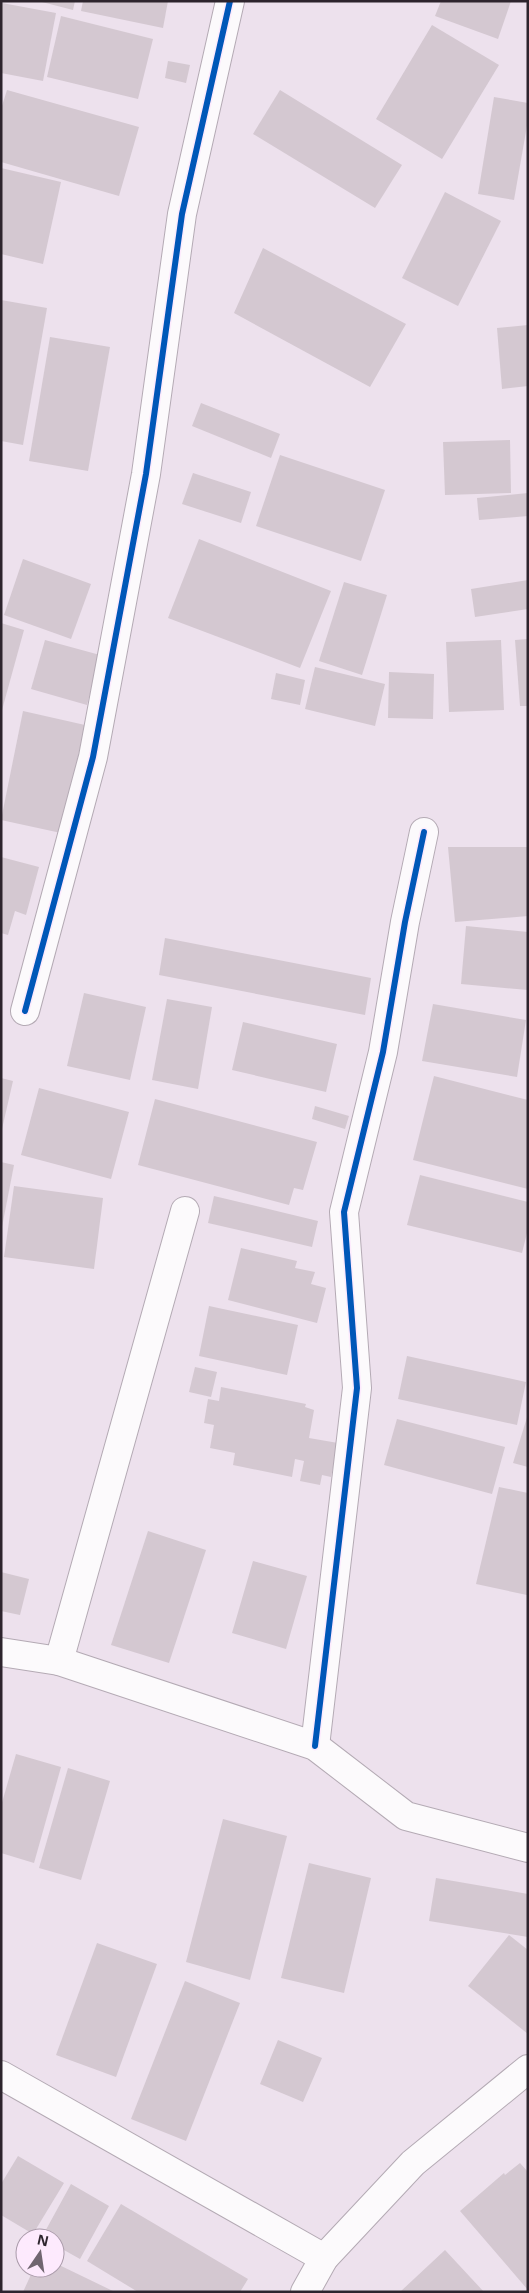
<svg xmlns="http://www.w3.org/2000/svg" width="529" height="2293" font-family="'Open Sans',sans-serif">
<style>
.building{fill:#d4c8d1}
.lines{fill:none;stroke-linecap:round;stroke-linejoin:round}
.minor-casing{stroke:#b4aab4;stroke-width:30}
.minor{stroke:#fcfafc;stroke-width:28}
.cycleway-casing{stroke:#fdeafd;stroke-width:9}
.cycleway{stroke:#0057b8;stroke-width:6}
</style>
<rect width="100%" height="100%" fill="#ede1ed"/>
<!-- building -->
<g class="building">
<path d="M 38,1 L 75,1 L 73,10 Z"/>
<path d="M 83,1 L 168,1 L 163,28 L 81,11 Z"/>
<path d="M 441,1 L 511,1 L 498,39 L 435,16 Z"/>
<path d="M 2,3 L 56,13 L 43,81 L 1,73 Z"/>
<path d="M 61,16 L 153,39 L 138,99 L 47,77 Z"/>
<path d="M 432,25 L 499,65 L 442,159 L 376,119 Z"/>
<path d="M 168,61 L 190,65 L 186,83 L 165,78 Z"/>
<path d="M 7,90 L 139,127 L 119,196 L 1,162 L 1,109 Z"/>
<path d="M 280,90 L 402,165 L 375,208 L 253,134 Z"/>
<path d="M 494,97 L 528,103 L 528,120 L 514,200 L 478,194 Z"/>
<path d="M 1,168 L 61,182 L 43,264 L 1,254 Z"/>
<path d="M 445,192 L 501,221 L 458,306 L 402,278 Z"/>
<path d="M 263,248 L 406,324 L 370,387 L 234,313 Z"/>
<path d="M 1,300 L 47,308 L 23,445 L 1,441 Z"/>
<path d="M 528,325 L 528,386 L 502,389 L 497,328 Z"/>
<path d="M 50,337 L 110,347 L 88,471 L 29,461 Z"/>
<path d="M 201,403 L 280,434 L 271,458 L 192,426 Z"/>
<path d="M 510,440 L 511,493 L 445,495 L 443,442 Z"/>
<path d="M 280,455 L 385,490 L 361,561 L 256,526 Z"/>
<path d="M 193,473 L 251,492 L 241,523 L 182,504 Z"/>
<path d="M 528,493 L 528,516 L 479,520 L 477,498 Z"/>
<path d="M 199,539 L 331,591 L 300,668 L 168,618 Z"/>
<path d="M 23,559 L 91,584 L 71,639 L 4,615 Z"/>
<path d="M 528,580 L 528,609 L 475,617 L 471,589 Z"/>
<path d="M 344,582 L 387,595 L 362,675 L 319,661 Z"/>
<path d="M 1,623 L 24,630 L 2,710 L 1,709 Z"/>
<path d="M 528,639 L 528,706 L 520,706 L 515,640 Z"/>
<path d="M 45,640 L 100,655 L 87,705 L 31,689 Z"/>
<path d="M 501,640 L 504,710 L 449,712 L 446,642 Z"/>
<path d="M 315,667 L 385,684 L 375,726 L 305,709 Z"/>
<path d="M 389,672 L 434,674 L 433,719 L 388,718 Z"/>
<path d="M 276,673 L 305,680 L 300,705 L 271,699 Z"/>
<path d="M 23,711 L 85,725 L 61,833 L 1,820 Z"/>
<path d="M 448,847 L 528,847 L 528,916 L 455,922 Z"/>
<path d="M 1,857 L 39,867 L 26,915 L 15,911 L 8,935 L 1,933 Z"/>
<path d="M 466,926 L 528,932 L 528,990 L 461,984 Z"/>
<path d="M 165,938 L 371,978 L 365,1015 L 159,975 Z"/>
<path d="M 84,993 L 146,1007 L 130,1080 L 67,1066 Z"/>
<path d="M 167,999 L 212,1007 L 198,1089 L 152,1080 Z"/>
<path d="M 433,1004 L 526,1020 L 517,1077 L 422,1061 Z"/>
<path d="M 243,1022 L 337,1044 L 326,1092 L 232,1070 Z"/>
<path d="M 434,1076 L 528,1100 L 528,1189 L 413,1160 Z"/>
<path d="M 1,1078 L 13,1081 L 2,1129 L 1,1129 Z"/>
<path d="M 39,1088 L 129,1112 L 111,1179 L 21,1155 Z"/>
<path d="M 155,1099 L 317,1142 L 303,1190 L 294,1188 L 289,1205 L 138,1165 Z"/>
<path d="M 315,1106 L 349,1116 L 345,1129 L 312,1119 Z"/>
<path d="M 1,1162 L 14,1165 L 2,1227 L 1,1227 Z"/>
<path d="M 420,1175 L 528,1202 L 528,1229 L 522,1253 L 407,1225 Z"/>
<path d="M 14,1186 L 103,1198 L 94,1269 L 4,1257 Z"/>
<path d="M 214,1196 L 318,1221 L 312,1247 L 208,1223 Z"/>
<path d="M 241,1248 L 297,1261 L 295,1268 L 315,1272 L 311,1284 L 326,1288 L 317,1323 L 228,1300 Z"/>
<path d="M 209,1306 L 298,1325 L 287,1375 L 199,1356 Z"/>
<path d="M 407,1356 L 526,1382 L 517,1425 L 398,1399 Z"/>
<path d="M 195,1367 L 217,1372 L 211,1397 L 189,1392 Z"/>
<path d="M 221,1387 L 306,1404 L 305,1407 L 314,1410 L 309,1438 L 338,1443 L 331,1477 L 322,1475 L 320,1485 L 300,1481 L 304,1461 L 295,1459 L 292,1477 L 233,1465 L 235,1453 L 210,1448 L 214,1425 L 204,1423 L 208,1399 L 219,1401 Z"/>
<path d="M 528,1414 L 528,1467 L 513,1463 Z"/>
<path d="M 397,1419 L 505,1447 L 492,1494 L 384,1465 Z"/>
<path d="M 499,1487 L 528,1493 L 527,1595 L 476,1584 Z"/>
<path d="M 148,1531 L 206,1550 L 169,1663 L 111,1645 Z"/>
<path d="M 253,1561 L 307,1576 L 286,1649 L 232,1633 Z"/>
<path d="M 1,1572 L 29,1579 L 20,1615 L 1,1611 Z"/>
<path d="M 16,1754 L 61,1767 L 34,1863 L 1,1853 L 1,1806 Z"/>
<path d="M 68,1768 L 110,1781 L 81,1880 L 39,1868 Z"/>
<path d="M 223,1819 L 287,1836 L 250,1980 L 186,1962 Z"/>
<path d="M 309,1863 L 371,1878 L 344,1993 L 281,1978 Z"/>
<path d="M 436,1878 L 528,1894 L 528,1937 L 429,1921 Z"/>
<path d="M 509,1935 L 528,1950 L 528,2034 L 468,1986 Z"/>
<path d="M 97,1943 L 157,1964 L 116,2077 L 56,2055 Z"/>
<path d="M 185,1981 L 240,2003 L 186,2141 L 131,2119 Z"/>
<path d="M 278,2040 L 322,2058 L 303,2102 L 260,2084 Z"/>
<path d="M 18,2156 L 64,2183 L 33,2234 L 1,2215 L 1,2184 Z"/>
<path d="M 520,2163 L 528,2172 L 528,2290 L 460,2211 L 504,2173 L 505,2175 Z"/>
<path d="M 71,2184 L 109,2206 L 80,2259 L 55,2245 L 55,2238 L 42,2237 Z"/>
<path d="M 121,2204 L 248,2279 L 240,2292 L 138,2292 L 87,2261 Z"/>
<path d="M 445,2250 L 484,2292 L 400,2292 Z"/>
<path d="M 55,2263 L 115,2292 L 23,2292 L 34,2268 L 55,2268 Z"/>
</g>
<g class="lines">
<!-- minor casing -->
<g class="minor-casing">
<g id="minor">
<path d="M 25,1011 L 93,757 L 146,474 L 182,214 L 230,1"/>
<path d="M 1,1652 L 59,1661 L 315,1746 L 406,1816 L 528,1848"/>
<path d="M 59,1661 L 185,1211"/>
<path d="M 315,1746 L 357,1388 L 344,1212 L 383,1052 L 405,922 L 424,832"/>
<path d="M 1,2075 L 324,2258"/>
<path d="M 305,2292 L 324,2258 L 413,2163 L 528,2069"/>
</g>
</g>
<!-- minor -->
<use href="#minor" class="minor"/>
<!-- cycleway casing -->
<g class="cycleway-casing">
<g id="cycleway">
<path d="M 25,1011 L 93,757 L 146,474 L 182,214 L 230,1"/>
<path d="M 315,1746 L 357,1388 L 344,1212 L 383,1052 L 405,922 L 424,832"/>
</g>
</g>
<!-- cycleway -->
<use href="#cycleway" class="cycleway"/>
</g>
<!-- border -->
<rect width="529" height="2293" fill="none" stroke="#2d242d" stroke-width="5"/>
<!-- north arrow -->
<g transform="translate(40 2253) rotate(13)"><circle r="24" fill="#fdeafd" stroke="#aa9baa"/>
<path d="M0-4L9 19L0 12L-9 19Z" fill="#706670"/>
<text y="-8" font-size="14" font-weight="bold" text-anchor="middle" fill="#2d242d">N</text>
</g>
</svg>
